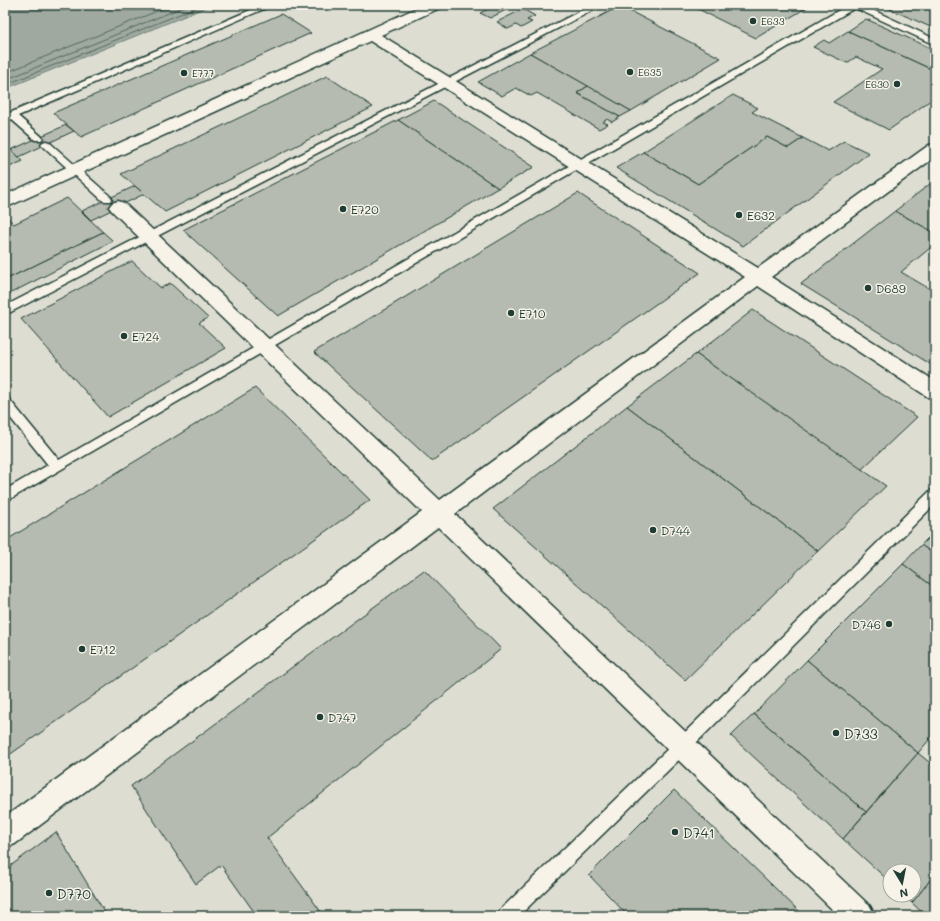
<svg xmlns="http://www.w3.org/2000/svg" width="940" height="921" font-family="Mali,sans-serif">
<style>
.built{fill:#ddddd2;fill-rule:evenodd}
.water{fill:#9fa99f;stroke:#6c7e74}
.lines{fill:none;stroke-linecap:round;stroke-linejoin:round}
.shore{stroke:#52685f;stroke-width:1}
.building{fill:#b5bbb0;stroke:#1f3d34}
.lane-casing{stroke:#1f3d34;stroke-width:3}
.street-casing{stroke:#1f3d34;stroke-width:3}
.lane{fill:#f7f3e8;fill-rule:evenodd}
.street{fill:#f7f3e8;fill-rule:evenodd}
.poi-dot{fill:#1f3d34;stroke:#f7f3e8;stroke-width:1.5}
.labels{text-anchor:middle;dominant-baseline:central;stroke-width:3;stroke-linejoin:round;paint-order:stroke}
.far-poi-label{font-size:10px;fill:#1f3d34;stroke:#f7f3e8;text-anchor:start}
.poi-label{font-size:12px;fill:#1f3d34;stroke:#f7f3e8;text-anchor:start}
.near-poi-label{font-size:14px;fill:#1f3d34;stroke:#f7f3e8;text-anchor:start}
</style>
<rect width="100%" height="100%" fill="#eeece1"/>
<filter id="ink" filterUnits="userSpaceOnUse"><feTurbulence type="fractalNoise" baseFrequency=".025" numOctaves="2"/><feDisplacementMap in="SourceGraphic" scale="8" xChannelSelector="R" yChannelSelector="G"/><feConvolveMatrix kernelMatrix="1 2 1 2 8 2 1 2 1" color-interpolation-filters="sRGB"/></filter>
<g filter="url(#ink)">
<!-- built -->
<path class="built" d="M 214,5 L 935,5 L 935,916 L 5,916 L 5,90 ZM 890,871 L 914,871 L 914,895 L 890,895 Z"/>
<!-- water -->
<path class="water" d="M 5,5 L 212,5 L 5,89 Z"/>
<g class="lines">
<!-- shore -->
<g class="shore">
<path d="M 5,73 L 172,5"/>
<path d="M 5,80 L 188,5"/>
<path d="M 5,85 L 202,5"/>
</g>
</g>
<!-- building -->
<g class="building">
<path d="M 496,5 L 516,5 L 490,18 L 480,13 Z"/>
<path d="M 690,5 L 811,5 L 756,38 Z"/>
<path d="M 935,5 L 935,29 L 883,6 L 884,5 Z"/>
<path d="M 620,6 L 721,58 L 631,111 L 530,53 Z"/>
<path d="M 523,9 L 535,16 L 527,20 L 532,22 L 521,28 L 516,25 L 508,29 L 497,22 Z"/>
<path d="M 281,14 L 311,33 L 81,137 L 53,113 Z"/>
<path d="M 866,19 L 935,50 L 935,71 L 848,31 Z"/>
<path d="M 848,31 L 935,71 L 935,97 L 889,130 L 833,102 L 882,69 L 856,57 L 847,63 L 813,47 L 824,40 L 829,43 Z"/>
<path d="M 530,53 L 588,86 L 577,93 L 620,117 L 612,122 L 607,119 L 603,122 L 608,124 L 599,129 L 537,93 L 531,96 L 516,88 L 502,96 L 478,82 Z"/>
<path d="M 327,76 L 373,107 L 165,212 L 121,174 Z"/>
<path d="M 588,86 L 631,111 L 620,117 L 577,93 Z"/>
<path d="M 733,95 L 758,108 L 752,112 L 803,138 L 788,148 L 767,137 L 698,184 L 643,152 Z"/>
<path d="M 434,101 L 534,167 L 498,188 L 398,120 Z"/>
<path d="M 398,120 L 498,188 L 278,316 L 183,230 Z"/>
<path d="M 66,125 L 74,131 L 19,157 L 11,150 Z"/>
<path d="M 767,137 L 788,148 L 803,138 L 828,151 L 844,141 L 869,153 L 743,246 L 616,168 L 643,152 L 698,184 Z"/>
<path d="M 5,144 L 23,161 L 5,169 Z"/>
<path d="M 935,180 L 935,233 L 895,211 Z"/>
<path d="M 135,186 L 144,194 L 91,220 L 82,211 Z"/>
<path d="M 578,193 L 700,273 L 432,461 L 314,352 Z"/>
<path d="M 67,198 L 103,232 L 5,280 L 5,218 L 7,217 L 14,224 Z"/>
<path d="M 895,211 L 935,233 L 935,244 L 901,272 L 935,292 L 935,367 L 801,284 Z"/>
<path d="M 103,232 L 113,241 L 5,296 L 5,280 Z"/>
<path d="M 132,261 L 161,288 L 170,283 L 208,318 L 199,323 L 226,348 L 108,417 L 21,319 Z"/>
<path d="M 753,310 L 917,417 L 861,470 L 696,354 Z"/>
<path d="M 696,354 L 886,486 L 818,551 L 627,406 Z"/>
<path d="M 255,388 L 370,500 L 5,758 L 5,541 Z"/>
<path d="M 627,406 L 818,551 L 685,680 L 493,509 Z"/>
<path d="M 935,531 L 935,555 L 921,545 Z"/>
<path d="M 921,545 L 935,555 L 935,588 L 903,564 Z"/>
<path d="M 903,564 L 935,588 L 935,733 L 918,753 L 807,660 Z"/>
<path d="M 424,570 L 501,649 L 267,838 L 324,916 L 257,916 L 221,865 L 196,884 L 131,786 Z"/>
<path d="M 807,660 L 918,753 L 866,812 L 754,714 Z"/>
<path d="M 754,714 L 866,812 L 843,839 L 731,736 Z"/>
<path d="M 918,753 L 935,767 L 935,874 L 912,903 L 903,895 L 914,895 L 914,871 L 890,871 L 890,882 L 843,839 Z"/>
<path d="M 674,790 L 804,916 L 628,916 L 589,875 Z"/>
<path d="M 56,832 L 107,916 L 5,916 L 5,870 Z"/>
<path d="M 935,874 L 935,916 L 926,916 L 912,903 Z"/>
</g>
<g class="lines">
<!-- lane casing -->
<g class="lane-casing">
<g id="lane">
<path d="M 262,5 L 273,5 L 18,116 L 41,136 L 43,138 L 41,140 L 35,140 L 11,119 L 5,121 L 5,115 Z"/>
<path d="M 592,5 L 603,5 L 5,315 L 5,306 Z"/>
<path d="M 848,5 L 862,5 L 935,39 L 935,45 L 855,8 L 5,502 L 5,490 L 48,465 L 5,411 L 5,397 L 9,399 L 59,460 Z"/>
<path d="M 46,141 L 49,142 L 111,197 L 112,199 L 111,201 L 103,201 L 43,146 L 41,144 L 43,142 Z"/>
<path d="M 935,490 L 935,504 L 688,751 L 519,916 L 497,916 L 500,910 L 676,741 L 930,491 Z"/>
</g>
</g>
<!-- street casing -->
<g class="street-casing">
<path id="street" d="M 423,5 L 442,5 L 440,8 L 381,35 L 758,268 L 929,145 L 935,144 L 935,157 L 771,277 L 935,381 L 935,399 L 928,397 L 758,286 L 455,514 L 870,906 L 875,916 L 839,916 L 438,527 L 15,844 L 5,848 L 5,817 L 422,512 L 112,211 L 109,207 L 112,203 L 118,201 L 124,203 L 440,500 L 745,277 L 370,41 L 5,208 L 5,195 Z"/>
</g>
<!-- lane -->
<use href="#lane" class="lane"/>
<!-- street -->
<use href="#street" class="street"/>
</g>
</g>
<!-- markers -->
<g class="poi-dot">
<circle cx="753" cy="21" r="4"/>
<circle cx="630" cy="72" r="4"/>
<circle cx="184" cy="73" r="4"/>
<circle cx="897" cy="84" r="4"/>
<circle cx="343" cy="209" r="4"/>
<circle cx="739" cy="215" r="4"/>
<circle cx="868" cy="288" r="4"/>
<circle cx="511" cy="313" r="4"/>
<circle cx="124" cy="336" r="4"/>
<circle cx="653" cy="530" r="4"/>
<circle cx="889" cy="624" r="4"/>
<circle cx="82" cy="649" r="4"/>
<circle cx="320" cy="717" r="4"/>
<circle cx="836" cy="733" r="4"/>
<circle cx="675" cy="832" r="4"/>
<circle cx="49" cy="893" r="4"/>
</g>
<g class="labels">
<!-- far-poi labels -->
<g class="far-poi-label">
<text x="761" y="21">E633</text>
<text x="638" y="72">E635</text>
<text x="192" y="73">E777</text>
<text x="889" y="84" text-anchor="end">E630</text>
</g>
<!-- poi labels -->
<g class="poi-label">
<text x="351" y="209">E720</text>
<text x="747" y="215">E632</text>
<text x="876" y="288">D689</text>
<text x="519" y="313">E710</text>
<text x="132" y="336">E724</text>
<text x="661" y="530">D744</text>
<text x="881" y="624" text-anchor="end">D746</text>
<text x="90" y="649">E712</text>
<text x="328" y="717">D747</text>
</g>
<!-- near-poi labels -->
<g class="near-poi-label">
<text x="844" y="733">D733</text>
<text x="683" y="832">D741</text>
<text x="57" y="893">D770</text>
</g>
</g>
<!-- margin -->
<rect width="940" height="921" fill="none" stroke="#f7f3e8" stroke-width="20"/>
<rect x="10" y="10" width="920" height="901" fill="none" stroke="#1f3d34" stroke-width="1.5" filter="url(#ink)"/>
<!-- north arrow -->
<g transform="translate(902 883) rotate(170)"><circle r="19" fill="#f7f3e8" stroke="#a1aaa0"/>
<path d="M0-3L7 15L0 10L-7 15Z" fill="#1f3d34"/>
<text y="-6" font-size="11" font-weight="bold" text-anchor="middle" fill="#1f3d34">N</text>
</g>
</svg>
